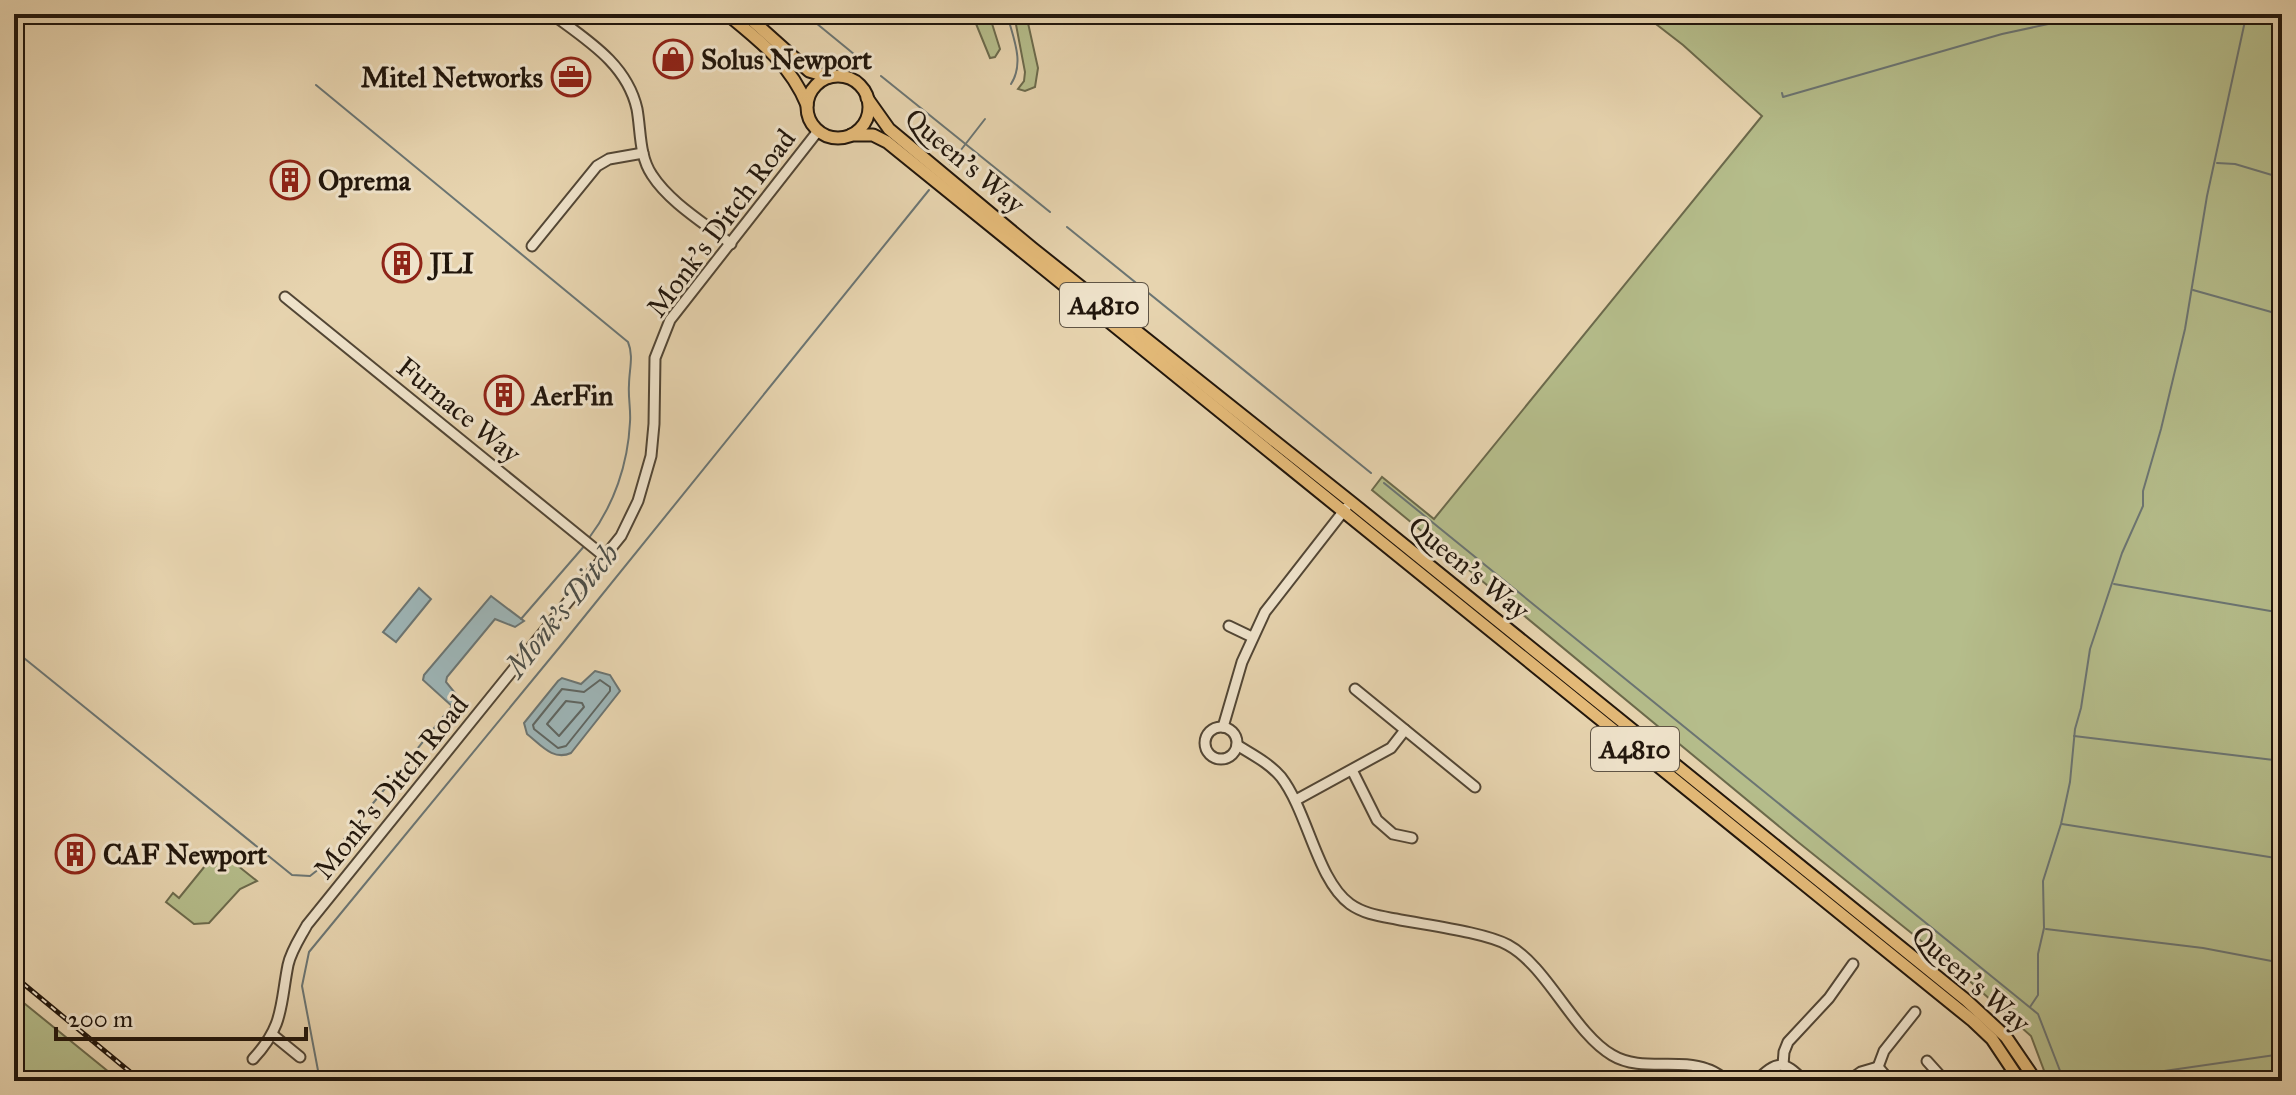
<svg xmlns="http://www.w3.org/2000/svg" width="2296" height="1095" font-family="'IM FELL Great Primer',serif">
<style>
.green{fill:#b5bd8b;stroke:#6b6a4c;stroke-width:2}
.water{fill:#9db5b7;stroke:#6b7573;stroke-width:2}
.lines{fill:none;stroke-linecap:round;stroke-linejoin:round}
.shore{stroke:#5f6662;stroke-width:2}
.stream{stroke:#6b7573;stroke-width:2}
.minor-casing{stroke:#524635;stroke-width:13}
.major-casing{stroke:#21160c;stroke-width:15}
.minor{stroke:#efe3cb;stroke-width:9}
.major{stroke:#e4ba78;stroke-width:11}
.rail-casing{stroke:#21160c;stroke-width:5}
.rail{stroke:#efe3cb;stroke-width:2;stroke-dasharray:6;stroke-linecap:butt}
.labels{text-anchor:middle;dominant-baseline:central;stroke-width:6;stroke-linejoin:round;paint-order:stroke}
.shield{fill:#efe3cb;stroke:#5f5445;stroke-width:2}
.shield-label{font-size:26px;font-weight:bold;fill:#21160c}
.poi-label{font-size:28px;font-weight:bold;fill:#21160c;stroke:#efe3cb;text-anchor:start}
.street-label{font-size:28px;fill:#21160c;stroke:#efe3cb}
.water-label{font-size:30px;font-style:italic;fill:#4c4e48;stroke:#efe3cb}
</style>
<rect width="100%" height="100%" fill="#e7d4af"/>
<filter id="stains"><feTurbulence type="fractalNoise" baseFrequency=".0025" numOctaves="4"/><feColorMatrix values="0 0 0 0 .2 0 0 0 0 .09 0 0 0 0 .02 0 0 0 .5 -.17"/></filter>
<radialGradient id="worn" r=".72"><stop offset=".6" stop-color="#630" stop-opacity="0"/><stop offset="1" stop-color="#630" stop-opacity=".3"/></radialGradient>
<!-- green -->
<g class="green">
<path d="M 972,14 L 989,14 L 1000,49 L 995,57 L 990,58 Z"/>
<path d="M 1014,14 L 1026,14 L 1038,68 L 1035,87 L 1025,91 L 1018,89 L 1024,81 L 1025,72 Z"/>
<path d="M 1643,14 L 2282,14 L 2282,1081 L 2048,1081 L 2031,1036 L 1955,968 L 1798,842 L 1372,490 L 1382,477 L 1434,519 L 1762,116 L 1683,45 Z"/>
<path d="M 218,850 L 257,881 L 240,889 L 209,923 L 194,924 L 166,902 L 173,893 L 179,898 Z"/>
<path d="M 14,995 L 120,1081 L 14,1081 Z"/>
</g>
<!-- water -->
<g class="water">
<path d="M 419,588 L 431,599 L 396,642 L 383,632 Z"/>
<path d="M 491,596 L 524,621 L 515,627 L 495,619 L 447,677 L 446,682 L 460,699 L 454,708 L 423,680 L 424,675 Z"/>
<path d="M 595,671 L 610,675 L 620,691 L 571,753 C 553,761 541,745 527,734 L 524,723 L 558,681 L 562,678 L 581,684 Z"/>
</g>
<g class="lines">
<!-- shore -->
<g class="shore">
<path d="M 600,680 L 610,687 L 610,691 L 566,746 L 558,748 L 534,729 L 533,725 L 562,689 L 584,692 Z"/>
<path d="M 566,701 L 582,703 L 584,707 L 559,736 L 547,724 Z"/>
</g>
<!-- stream -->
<g class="stream">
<path d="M 805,14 L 860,59"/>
<path d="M 1007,14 C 1013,38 1025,62 1011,84"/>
<path d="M 2245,21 L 2265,14"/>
<path d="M 881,76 L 1050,212"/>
<path d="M 316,85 L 628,342 C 634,356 629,370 629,385 C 628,397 631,410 630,422 C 628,464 614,505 589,538"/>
<path d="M 1782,93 L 1783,97 L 2002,34 L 2095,14"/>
<path d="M 2217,163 L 2235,164 L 2282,178"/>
<path d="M 950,164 L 985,119"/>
<path d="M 1067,227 L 1371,473"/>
<path d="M 2193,290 L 2282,315"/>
<path d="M 1384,483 L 2038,1014 L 2064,1081"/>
<path d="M 2114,584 L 2282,613"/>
<path d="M 521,619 L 586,544"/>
<path d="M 14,650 L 292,875 L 310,876 L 324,865"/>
<path d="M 2074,736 L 2282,761"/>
<path d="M 2062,824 L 2282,859"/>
<path d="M 344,839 L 452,706"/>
<path d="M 2046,929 L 2203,948 L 2282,963"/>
<path d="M 2030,1007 L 2038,995 L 2038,954 L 2044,928 L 2043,881 L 2061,824 L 2070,782 L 2075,729 L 2081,708 L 2090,649 L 2122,553 L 2143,506 L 2143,491 L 2161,429 L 2185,329 L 2207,196 L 2245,21 L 2240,14"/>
<path d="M 320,1081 L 302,986 L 309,952 L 563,643 L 929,190"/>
<path d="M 2095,1081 L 2282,1054"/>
</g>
<!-- minor casing -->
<g class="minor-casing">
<g id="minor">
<path d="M 552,14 C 587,40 627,64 637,109 C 641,131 639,156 652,175 C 670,203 706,224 731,244"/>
<path d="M 532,246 L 597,166 L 609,159 L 643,153"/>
<path d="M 285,297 L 605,557"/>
<path d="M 1229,626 L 1252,637"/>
<path d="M 1355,689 L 1475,787"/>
<circle cx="1221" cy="743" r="16"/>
<path d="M 1223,727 L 1242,662 L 1265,612 L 1346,508"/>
<path d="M 1237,745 C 1253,755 1269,763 1281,777 C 1308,812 1317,880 1350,904 C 1364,914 1380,916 1396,919 C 1425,925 1484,932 1508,945 C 1547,966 1574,1033 1612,1055 C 1640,1072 1678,1058 1707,1069 C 1715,1071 1722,1077 1728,1081"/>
<path d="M 1352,770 L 1377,820 L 1393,834 L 1412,838"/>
<path d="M 1296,800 L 1391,748 L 1405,730"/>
<path d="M 273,1035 L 300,1057"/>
<path d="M 253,1059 C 284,1026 280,1006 288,965 C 291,951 300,938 307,925 L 621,536 L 638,501 L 651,456 L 654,424 L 655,358 L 670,320 L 818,131"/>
<path d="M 1927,1061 L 1945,1081"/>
<path d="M 1783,1065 L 1784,1052 L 1788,1042 L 1829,998 L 1853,964"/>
<path d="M 1878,1067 L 1884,1051 L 1915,1012"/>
<path d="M 1878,1067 L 1890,1081"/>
<path d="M 1756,1081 C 1777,1061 1783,1059 1804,1081"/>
<path d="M 1848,1081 L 1861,1072 L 1878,1067"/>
</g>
</g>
<!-- major casing -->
<g class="major-casing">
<g id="major">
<path d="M 727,14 C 760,41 791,65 807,105"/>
<path d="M 745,14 L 809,71 L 829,77"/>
<circle cx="838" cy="107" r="31"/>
<path d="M 867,98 L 889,129 L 1032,248 L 1351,502 L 1966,1000 L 2006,1037 L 2036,1081"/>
<path d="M 851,135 L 873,135 L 887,142 L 1973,1021 L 1992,1039 L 2020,1081"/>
</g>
</g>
<!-- minor -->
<use href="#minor" class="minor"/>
<!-- major -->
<use href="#major" class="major"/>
<!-- rail casing -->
<g class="rail-casing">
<path id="rail" d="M 14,976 L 141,1081"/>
</g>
<!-- rail -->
<use href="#rail" class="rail"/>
</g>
<!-- icons -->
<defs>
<g id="shop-ring" transform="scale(2)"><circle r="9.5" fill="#efe3cb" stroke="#8f2418" stroke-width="1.5"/><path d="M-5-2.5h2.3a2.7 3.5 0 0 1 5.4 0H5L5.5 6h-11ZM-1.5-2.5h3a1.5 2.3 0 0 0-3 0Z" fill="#8f2418"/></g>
<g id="office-ring" transform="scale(2)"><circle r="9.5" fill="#efe3cb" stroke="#8f2418" stroke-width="1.5"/><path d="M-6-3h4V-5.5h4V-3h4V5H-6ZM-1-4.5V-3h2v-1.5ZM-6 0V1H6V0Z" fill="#8f2418"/></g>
<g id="building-ring" transform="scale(2)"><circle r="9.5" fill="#efe3cb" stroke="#8f2418" stroke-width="1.5"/><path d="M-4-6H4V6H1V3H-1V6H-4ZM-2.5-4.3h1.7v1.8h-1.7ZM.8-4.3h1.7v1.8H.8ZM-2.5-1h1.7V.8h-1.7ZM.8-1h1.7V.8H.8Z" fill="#8f2418"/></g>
</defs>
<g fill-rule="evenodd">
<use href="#shop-ring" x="673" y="59"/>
<use href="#office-ring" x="571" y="77"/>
<use href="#building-ring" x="290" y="180"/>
<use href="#building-ring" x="402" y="263"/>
<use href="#building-ring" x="504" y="395"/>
<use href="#building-ring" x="75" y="854"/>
</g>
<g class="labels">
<!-- shield labels -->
<g class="shield">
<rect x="1060" y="283" width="88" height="44" rx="6"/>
<rect x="1591" y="727" width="88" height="44" rx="6"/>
</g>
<g class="shield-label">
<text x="1104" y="305">A4810</text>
<text x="1635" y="749">A4810</text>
</g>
<!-- poi labels -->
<g class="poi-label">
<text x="701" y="59">Solus Newport</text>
<text x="543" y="77" text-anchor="end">Mitel Networks</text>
<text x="318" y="180">Oprema</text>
<text x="430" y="263">JLI</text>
<text x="532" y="395">AerFin</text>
<text x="103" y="854">CAF Newport</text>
</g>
<!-- street labels -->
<g class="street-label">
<text transform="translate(965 161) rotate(40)">Queen's Way</text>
<text transform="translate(721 223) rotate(-53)">Monk's Ditch Road</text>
<text transform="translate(459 410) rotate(39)">Furnace Way</text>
<text transform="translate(1469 568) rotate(39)">Queen's Way</text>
<text transform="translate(391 787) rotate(-51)">Monk's Ditch Road</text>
<text transform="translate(1971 979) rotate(41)">Queen's Way</text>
</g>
<!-- water labels -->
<g class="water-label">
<text transform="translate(562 610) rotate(-51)">Monk's Ditch</text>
</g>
</g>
<!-- margin -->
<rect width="2296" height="1095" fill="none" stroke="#e7d4af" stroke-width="48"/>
<rect x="16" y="16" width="2264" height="1063" fill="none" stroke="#21160c" stroke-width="4"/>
<rect x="24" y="24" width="2248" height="1047" fill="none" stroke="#21160c" stroke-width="2"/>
<!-- scale -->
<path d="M56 1027v12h250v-12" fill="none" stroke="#21160c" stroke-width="4"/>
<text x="68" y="1027" font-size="24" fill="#21160c" stroke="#efe3cb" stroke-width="6" paint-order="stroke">200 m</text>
<rect width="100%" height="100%" filter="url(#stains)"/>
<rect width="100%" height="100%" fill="url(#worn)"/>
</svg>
